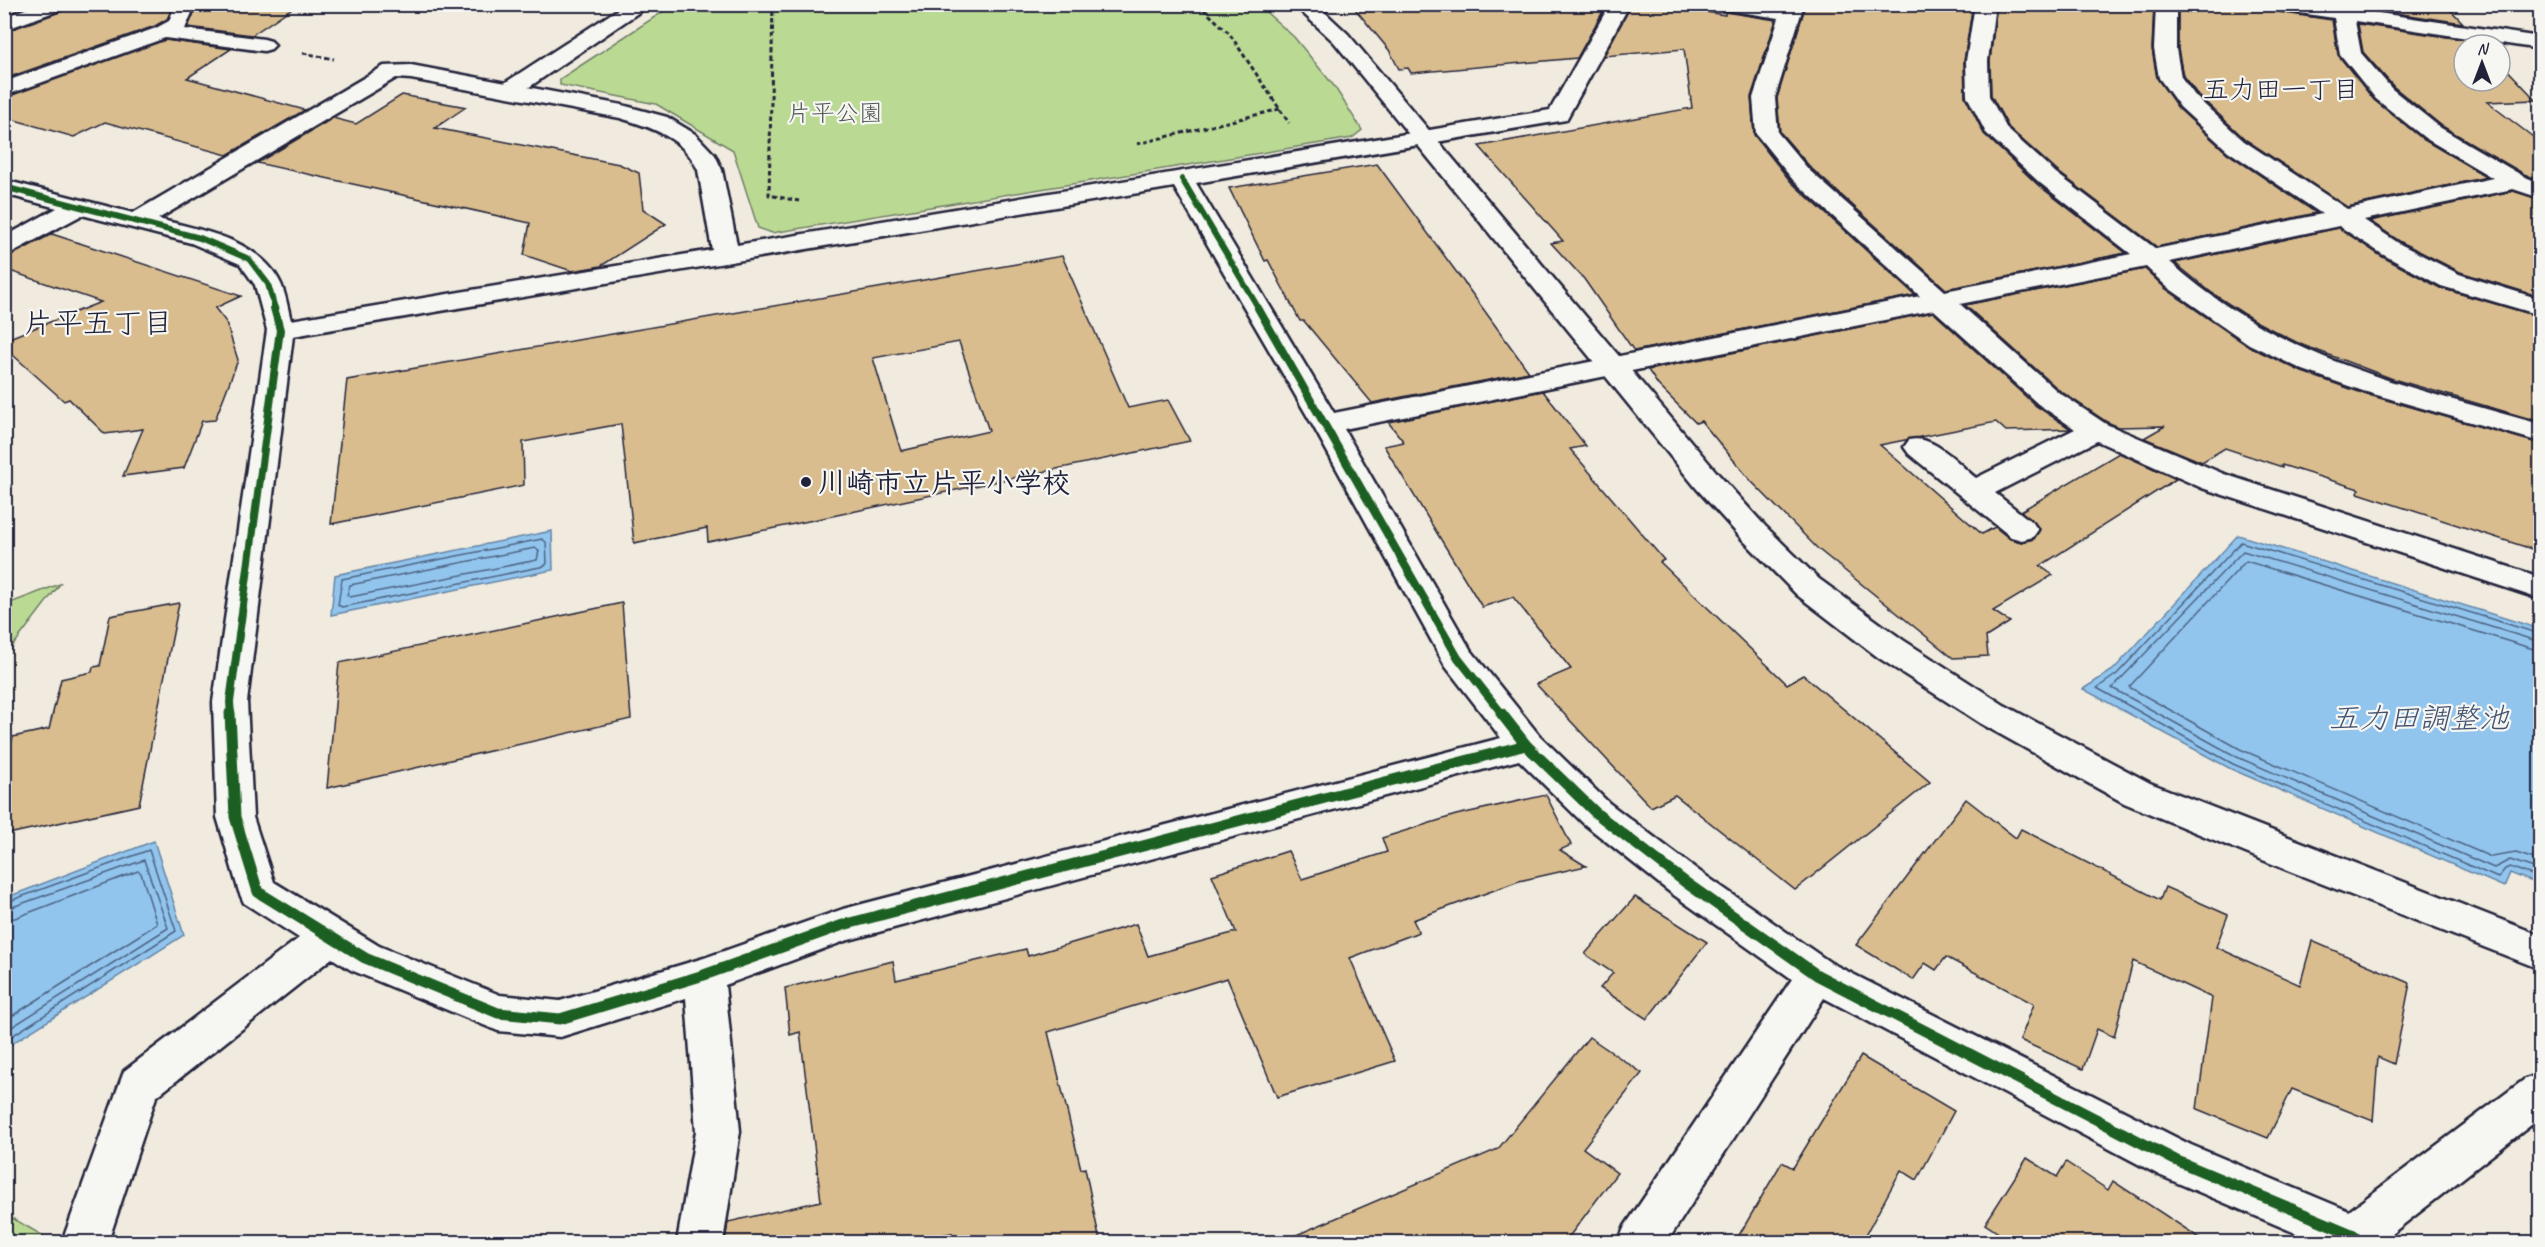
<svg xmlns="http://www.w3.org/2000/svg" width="2545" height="1247" font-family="Caveat,'Klee One',sans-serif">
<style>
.green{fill:#bada93;stroke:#6e7e67;stroke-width:1.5}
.water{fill:#91c5ee;stroke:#6584a6;stroke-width:1.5}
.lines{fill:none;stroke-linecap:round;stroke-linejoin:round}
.shore{stroke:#4e6383;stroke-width:1.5}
.building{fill:#d9bd8e;stroke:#22223b;stroke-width:1.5;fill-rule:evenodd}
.street-casing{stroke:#22223b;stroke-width:5}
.secondary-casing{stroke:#22223b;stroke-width:5}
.path{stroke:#22223b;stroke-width:3;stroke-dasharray:4.5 3;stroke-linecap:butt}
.street{fill:#f6f6f2;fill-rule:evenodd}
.secondary{fill:#f6f6f2;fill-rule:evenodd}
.cycleway-far2-casing{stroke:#f6f6f2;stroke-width:9}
.cycleway-far1-casing{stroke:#f6f6f2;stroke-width:12}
.cycleway-casing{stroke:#f6f6f2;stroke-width:15}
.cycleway-far2{stroke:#1b5e20;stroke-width:6}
.cycleway-far1{stroke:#1b5e20;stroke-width:8}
.cycleway{stroke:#1b5e20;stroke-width:11}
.poi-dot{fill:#22223b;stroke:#f6f6f2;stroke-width:2}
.labels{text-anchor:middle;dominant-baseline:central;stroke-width:4.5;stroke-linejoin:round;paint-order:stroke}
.far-park-label{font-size:24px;fill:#505955;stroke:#f6f6f2}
.far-neighbourhood-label{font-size:26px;fill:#22223b;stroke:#f6f6f2}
.poi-label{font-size:28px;font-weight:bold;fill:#22223b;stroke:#f6f6f2;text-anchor:start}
.neighbourhood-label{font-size:30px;fill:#22223b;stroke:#f6f6f2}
.water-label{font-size:30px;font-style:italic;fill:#435371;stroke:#f6f6f2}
</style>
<rect width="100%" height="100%" fill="#f0ebde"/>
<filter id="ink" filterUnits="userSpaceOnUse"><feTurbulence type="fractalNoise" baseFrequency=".0167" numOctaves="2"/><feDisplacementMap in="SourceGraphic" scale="12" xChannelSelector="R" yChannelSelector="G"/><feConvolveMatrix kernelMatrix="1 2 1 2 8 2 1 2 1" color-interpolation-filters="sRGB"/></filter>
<g filter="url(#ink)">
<!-- green -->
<g class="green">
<path d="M 673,5 L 1258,5 L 1294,37 L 1334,86 L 1362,130 L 1352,138 L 772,233 L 758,228 L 733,150 L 656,104 L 560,85 L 560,79 Z"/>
<path d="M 60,584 L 5,656 L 5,605 Z"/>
<path d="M 5,1214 L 54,1242 L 5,1242 Z"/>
</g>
<!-- water -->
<g class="water">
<path d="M 552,531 L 553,570 L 331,615 L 335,575 Z"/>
<path d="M 2238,535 L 2540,629 L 2540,885 L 2510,873 L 2504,887 L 2231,769 L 2083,689 L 2113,670 Z"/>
<path d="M 154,841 L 184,935 L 5,1048 L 5,898 Z"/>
</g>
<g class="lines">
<!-- shore -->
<g class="shore">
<path d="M 542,539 L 546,542 L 547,563 L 545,566 L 342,607 L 338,605 L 342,579 Z"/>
<path d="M 535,548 L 539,551 L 537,560 L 350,597 L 347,595 L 350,585 Z"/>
<path d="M 2540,634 L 2241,542 L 2117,674 L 2097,688 L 2233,764 L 2498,878 L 2505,869 L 2510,867 L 2540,878"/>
<path d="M 2540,642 L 2243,551 L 2112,688 L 2237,757 L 2494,868 L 2510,860 L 2540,870"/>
<path d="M 2540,651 L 2246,561 L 2129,687 L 2240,749 L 2491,857 L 2516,853 L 2540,861"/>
<path d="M 4,903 L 149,850 L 176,931 L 4,1041"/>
<path d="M 4,910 L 144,860 L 168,928 L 4,1032"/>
<path d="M 4,919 L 15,918 L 138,871 L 141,873 L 157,924 L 4,1021"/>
</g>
</g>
<!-- building -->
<g class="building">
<path d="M 70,4 L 170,4 L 172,8 L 167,19 L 155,26 L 4,79 L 4,32 L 66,10 Z"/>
<path d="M 195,4 L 298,4 L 252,35 L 188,27 L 196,9 Z"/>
<path d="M 1351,4 L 1607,4 L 1577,58 L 1411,73 L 1408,68 L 1399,69 L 1389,50 Z"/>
<path d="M 1632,4 L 1659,4 L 1725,15 L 1725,12 L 1776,20 L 1751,97 L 1754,135 L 1791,182 L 1915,295 L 1634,351 L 1584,279 L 1551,243 L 1563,241 L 1479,146 L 1692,108 L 1684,49 L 1604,56 Z"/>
<path d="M 1806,4 L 1973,4 L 1964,61 L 1965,96 L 1984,134 L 2038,185 L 2126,253 L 1946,289 L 1811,168 L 1780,132 L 1777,98 Z"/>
<path d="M 1997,4 L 2154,4 L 2152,49 L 2157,78 L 2178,108 L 2227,153 L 2316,213 L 2157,247 L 2057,171 L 2009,128 L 1991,95 L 1990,61 Z"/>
<path d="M 2178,4 L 2267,4 L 2271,10 L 2278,12 L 2332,20 L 2338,55 L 2374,100 L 2424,140 L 2487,177 L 2347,207 L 2245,139 L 2198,95 L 2183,76 L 2178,49 Z"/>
<path d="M 2353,4 L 2445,4 L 2463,23 L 2354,7 Z"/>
<path d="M 2358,24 L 2481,42 L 2484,45 L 2464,45 L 2464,81 L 2500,81 L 2500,62 L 2536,100 L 2487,102 L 2541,143 L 2541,181 L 2524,174 L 2442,126 L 2394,87 L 2363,52 Z"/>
<path d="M 165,40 L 231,49 L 187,78 L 305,110 L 227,155 L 105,122 L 74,137 L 4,117 L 4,98 Z"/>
<path d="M 402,95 L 466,107 L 435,128 L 619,164 L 639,173 L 643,209 L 666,224 L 601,266 L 572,271 L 524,255 L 530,223 L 257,163 L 333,118 L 356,124 Z"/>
<path d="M 1377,164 L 1460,277 L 1529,372 L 1372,403 L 1304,321 L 1300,321 L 1268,260 L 1265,261 L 1229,188 Z"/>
<path d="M 2513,191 L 2541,200 L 2541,297 L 2460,272 L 2401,242 L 2370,221 Z"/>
<path d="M 2339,228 L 2381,256 L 2440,288 L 2541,317 L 2541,422 L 2393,379 L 2300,344 L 2255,321 L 2212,293 L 2175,263 Z"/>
<path d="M 52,234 L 241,296 L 215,308 L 226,322 L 238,360 L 215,420 L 202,421 L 184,468 L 123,476 L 143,429 L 105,434 L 69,399 L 64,401 L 4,347 L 4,340 L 101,302 L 4,269 L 4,256 L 14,254 Z"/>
<path d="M 1062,256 L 1128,408 L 1168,400 L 1190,441 L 708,542 L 707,528 L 634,543 L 621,424 L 523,442 L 524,485 L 331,524 L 347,380 ZM 959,342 L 989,431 L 901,451 L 873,358 Z"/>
<path d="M 2145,269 L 2166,289 L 2248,346 L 2302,372 L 2362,393 L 2541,444 L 2541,552 L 2358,493 L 2359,489 L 2282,465 L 2282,467 L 2225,448 L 2202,462 L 2144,438 L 2165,426 L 2119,427 L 2107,422 L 2059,390 L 1965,305 Z"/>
<path d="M 1933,312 L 2036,406 L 2071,429 L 2006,431 L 1996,422 L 1880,445 L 1982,534 L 1995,527 L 2010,539 L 2021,542 L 2034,539 L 2040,529 L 2021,511 L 2119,453 L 2176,479 L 2040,566 L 2053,575 L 1993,611 L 2010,622 L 1986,637 L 1988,656 L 1953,658 L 1818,549 L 1751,481 L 1701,421 L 1696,423 L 1658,385 L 1648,370 Z"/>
<path d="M 1543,391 L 1586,446 L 1570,449 L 1664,560 L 1660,562 L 1787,684 L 1803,675 L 1930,782 L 1795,890 L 1675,795 L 1651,807 L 1536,684 L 1571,669 L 1513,597 L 1482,607 L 1384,446 L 1404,442 L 1388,422 Z"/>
<path d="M 179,603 L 139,805 L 4,835 L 4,769 L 13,737 L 49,729 L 61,679 L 92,672 L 93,667 L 100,666 L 110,616 Z"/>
<path d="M 622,603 L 631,719 L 327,788 L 339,663 Z"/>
<path d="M 1546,795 L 1571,845 L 1560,850 L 1586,866 L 1519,881 L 1413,920 L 1419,932 L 1350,958 L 1395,1061 L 1277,1097 L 1227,978 L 1048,1032 L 1081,1169 L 1085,1168 L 1100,1242 L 953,1242 L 952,1233 L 904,1242 L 725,1242 L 728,1222 L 821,1201 L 800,1032 L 790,1035 L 785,988 L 893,961 L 896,980 L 1026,949 L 1028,956 L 1136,924 L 1148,956 L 1236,932 L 1212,875 L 1288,851 L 1302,879 L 1387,852 L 1382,838 L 1456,815 Z"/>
<path d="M 1966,799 L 2016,838 L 2021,829 L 2160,900 L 2165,887 L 2228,915 L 2216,947 L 2300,985 L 2312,941 L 2410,983 L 2394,1064 L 2378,1057 L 2373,1121 L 2292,1089 L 2268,1138 L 2197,1109 L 2212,998 L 2133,961 L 2114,1037 L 2097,1029 L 2083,1069 L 2020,1040 L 2034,1004 L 1946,957 L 1936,970 L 1925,963 L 1913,980 L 1856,945 Z"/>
<path d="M 1635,897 L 1707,942 L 1647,1019 L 1600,988 L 1613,973 L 1585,954 Z"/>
<path d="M 1589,1037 L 1642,1073 L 1583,1148 L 1617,1173 L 1565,1242 L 1280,1242 L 1498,1149 Z"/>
<path d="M 1861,1056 L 1954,1111 L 1917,1180 L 1901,1170 L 1862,1242 L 1735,1242 L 1782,1162 L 1793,1168 Z"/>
<path d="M 2027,1158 L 2057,1177 L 2066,1162 L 2108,1190 L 2113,1181 L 2206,1242 L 2012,1242 L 1985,1224 Z"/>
</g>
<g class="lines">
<!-- street casing -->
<g class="street-casing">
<g id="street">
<path d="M 38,4 L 68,4 L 65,8 L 4,30 L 4,17 Z"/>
<path d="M 172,4 L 192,4 L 194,8 L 185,29 L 264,39 L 271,41 L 275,45 L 271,49 L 264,51 L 165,38 L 4,96 L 4,82 L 156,28 L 169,21 L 174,8 Z"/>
<path d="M 1610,4 L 1630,4 L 1566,120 L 1196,183 L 1334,413 L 1920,296 L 1793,180 L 1756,134 L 1753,98 L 1779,18 L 1727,10 L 1720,8 L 1717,4 L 1783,7 L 1784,4 L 1804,4 L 1775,98 L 1778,133 L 1809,170 L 1945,291 L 2131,254 L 2040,183 L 1986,133 L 1967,96 L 1966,61 L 1975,4 L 1995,4 L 1988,61 L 1989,96 L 2007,129 L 2056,173 L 2156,249 L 2322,214 L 2228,151 L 2180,107 L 2159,78 L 2154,49 L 2156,4 L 2176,4 L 2176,49 L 2181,77 L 2196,97 L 2244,141 L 2347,209 L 2493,178 L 2425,138 L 2376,99 L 2340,54 L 2334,18 L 2279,10 L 2272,8 L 2269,4 L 2351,4 L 2352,9 L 2540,37 L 2540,49 L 2355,21 L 2361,53 L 2392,89 L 2441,128 L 2523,176 L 2540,183 L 2540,198 L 2513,189 L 2364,220 L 2400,244 L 2459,274 L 2540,299 L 2540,315 L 2441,286 L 2382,254 L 2339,226 L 2170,262 C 2277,359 2406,386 2540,424 L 2540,442 L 2363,391 L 2303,370 L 2249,344 L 2167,287 L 2146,267 L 1960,304 L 2058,392 L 2106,424 L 2224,474 L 2540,577 L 2540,599 L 2202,488 L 2097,441 L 1995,493 L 2033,523 L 2038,530 L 2033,537 L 2022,540 L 2011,537 L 1909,454 L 1904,447 L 1909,440 C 1934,434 1957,463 1976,478 L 2075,429 L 2038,404 L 1934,310 L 1344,429 L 1470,649 L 1539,735 L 1609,803 L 1699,871 L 1831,963 L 2191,1145 L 2349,1211 L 2525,1079 L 2540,1074 L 2540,1118 L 2381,1242 L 2317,1242 L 2159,1175 L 1824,998 L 1667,1242 L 1618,1242 L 1625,1226 L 1792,979 L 1671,893 L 1583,823 L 1519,760 L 845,941 L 725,985 L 740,1131 L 723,1242 L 677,1242 L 696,1131 L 686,998 L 560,1037 L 498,1031 L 351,970 L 332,958 L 156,1097 L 108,1242 L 62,1242 L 124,1071 L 299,938 L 244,903 L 239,892 L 217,817 L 213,702 L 267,330 L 255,285 L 240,264 L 191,243 L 82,215 L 13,252 L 4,254 L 4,237 L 57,208 L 4,194 L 4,180 L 133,213 L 384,66 L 411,65 L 622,105 L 667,117 L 695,134 L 715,155 L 722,170 L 737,245 L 1550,110 ZM 396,78 L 411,79 L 620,118 C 651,127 684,138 698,170 L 712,250 L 291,320 C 288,309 286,295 281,284 C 260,239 200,230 158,219 ZM 1174,187 L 1312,424 L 1446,667 L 1501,738 L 843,909 L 704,958 L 560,1001 L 500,995 L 379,946 L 274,882 L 253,817 L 247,702 L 293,336 Z"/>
</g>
</g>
<!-- secondary casing -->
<g class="secondary-casing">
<g id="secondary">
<path d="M 626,4 L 651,4 L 519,94 L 511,96 L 503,94 L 500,89 L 503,84 Z"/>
<path d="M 1293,4 L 1316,4 L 1348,34 L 1719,475 L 1765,526 L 1819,579 L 1903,640 L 2004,705 L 2150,783 L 2540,935 L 2540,969 L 2287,870 L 2124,803 L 1980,723 L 1879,658 L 1797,595 L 1743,540 L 1697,489 L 1334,42 Z"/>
</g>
</g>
<!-- path -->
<g class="path">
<path d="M 773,4 L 769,195 L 799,201"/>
<path d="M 1198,4 L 1229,33 L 1289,123"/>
<path d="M 303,53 L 334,59"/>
<path d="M 1137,144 L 1280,109"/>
</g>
<!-- street -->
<use href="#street" class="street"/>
<!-- secondary -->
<use href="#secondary" class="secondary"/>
<!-- cycleway-far2 casing -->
<g class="cycleway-far2-casing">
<g id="cycleway-far2">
<path d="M 1182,179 L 1259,309"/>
<path d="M 4,187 L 200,238 L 249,259 L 268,284 L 275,309"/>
</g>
</g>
<!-- cycleway-far1 casing -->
<g class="cycleway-far1-casing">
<g id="cycleway-far1">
<path d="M 1258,308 L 1458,658 L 1503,715"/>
<path d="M 231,715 L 230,702 L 280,330 L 274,308"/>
</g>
</g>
<!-- cycleway casing -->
<g class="cycleway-casing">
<g id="cycleway">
<path d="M 230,713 L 235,817 L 258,892 L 365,958 L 498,1013 L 560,1019 L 704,975 L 843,925 L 1526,745"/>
<path d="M 1501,713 L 1526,745 L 1596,813 L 1685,882 L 1817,975 L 2175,1160 L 2354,1235"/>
</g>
</g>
<!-- cycleway-far2 -->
<use href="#cycleway-far2" class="cycleway-far2"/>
<!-- cycleway-far1 -->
<use href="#cycleway-far1" class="cycleway-far1"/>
<!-- cycleway -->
<use href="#cycleway" class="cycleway"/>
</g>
</g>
<!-- markers -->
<circle class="poi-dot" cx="806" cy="482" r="6"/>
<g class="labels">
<!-- far-park labels -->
<g class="far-park-label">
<text x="835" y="113">片平公園</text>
</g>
<!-- far-neighbourhood labels -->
<g class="far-neighbourhood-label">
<text x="2281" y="89">五力田一丁目</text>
</g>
<!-- poi labels -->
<g class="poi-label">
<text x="818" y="482">川崎市立片平小学校</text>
</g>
<!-- neighbourhood labels -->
<g class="neighbourhood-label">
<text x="98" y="323">片平五丁目</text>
</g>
<!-- water labels -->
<g class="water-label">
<text x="2419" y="718">五力田調整池</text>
</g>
</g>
<!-- margin -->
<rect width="2545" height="1247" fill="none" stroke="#f6f6f2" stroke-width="24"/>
<rect x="12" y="12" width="2521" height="1223" fill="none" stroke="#22223b" stroke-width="2" filter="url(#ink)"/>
<!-- north arrow -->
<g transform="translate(2482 63)"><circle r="28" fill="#f6f6f2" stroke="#a1a1a9" stroke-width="1.5"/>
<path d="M0-4.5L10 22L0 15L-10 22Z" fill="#22223b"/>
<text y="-9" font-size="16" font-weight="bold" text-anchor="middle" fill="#22223b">N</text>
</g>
</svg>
